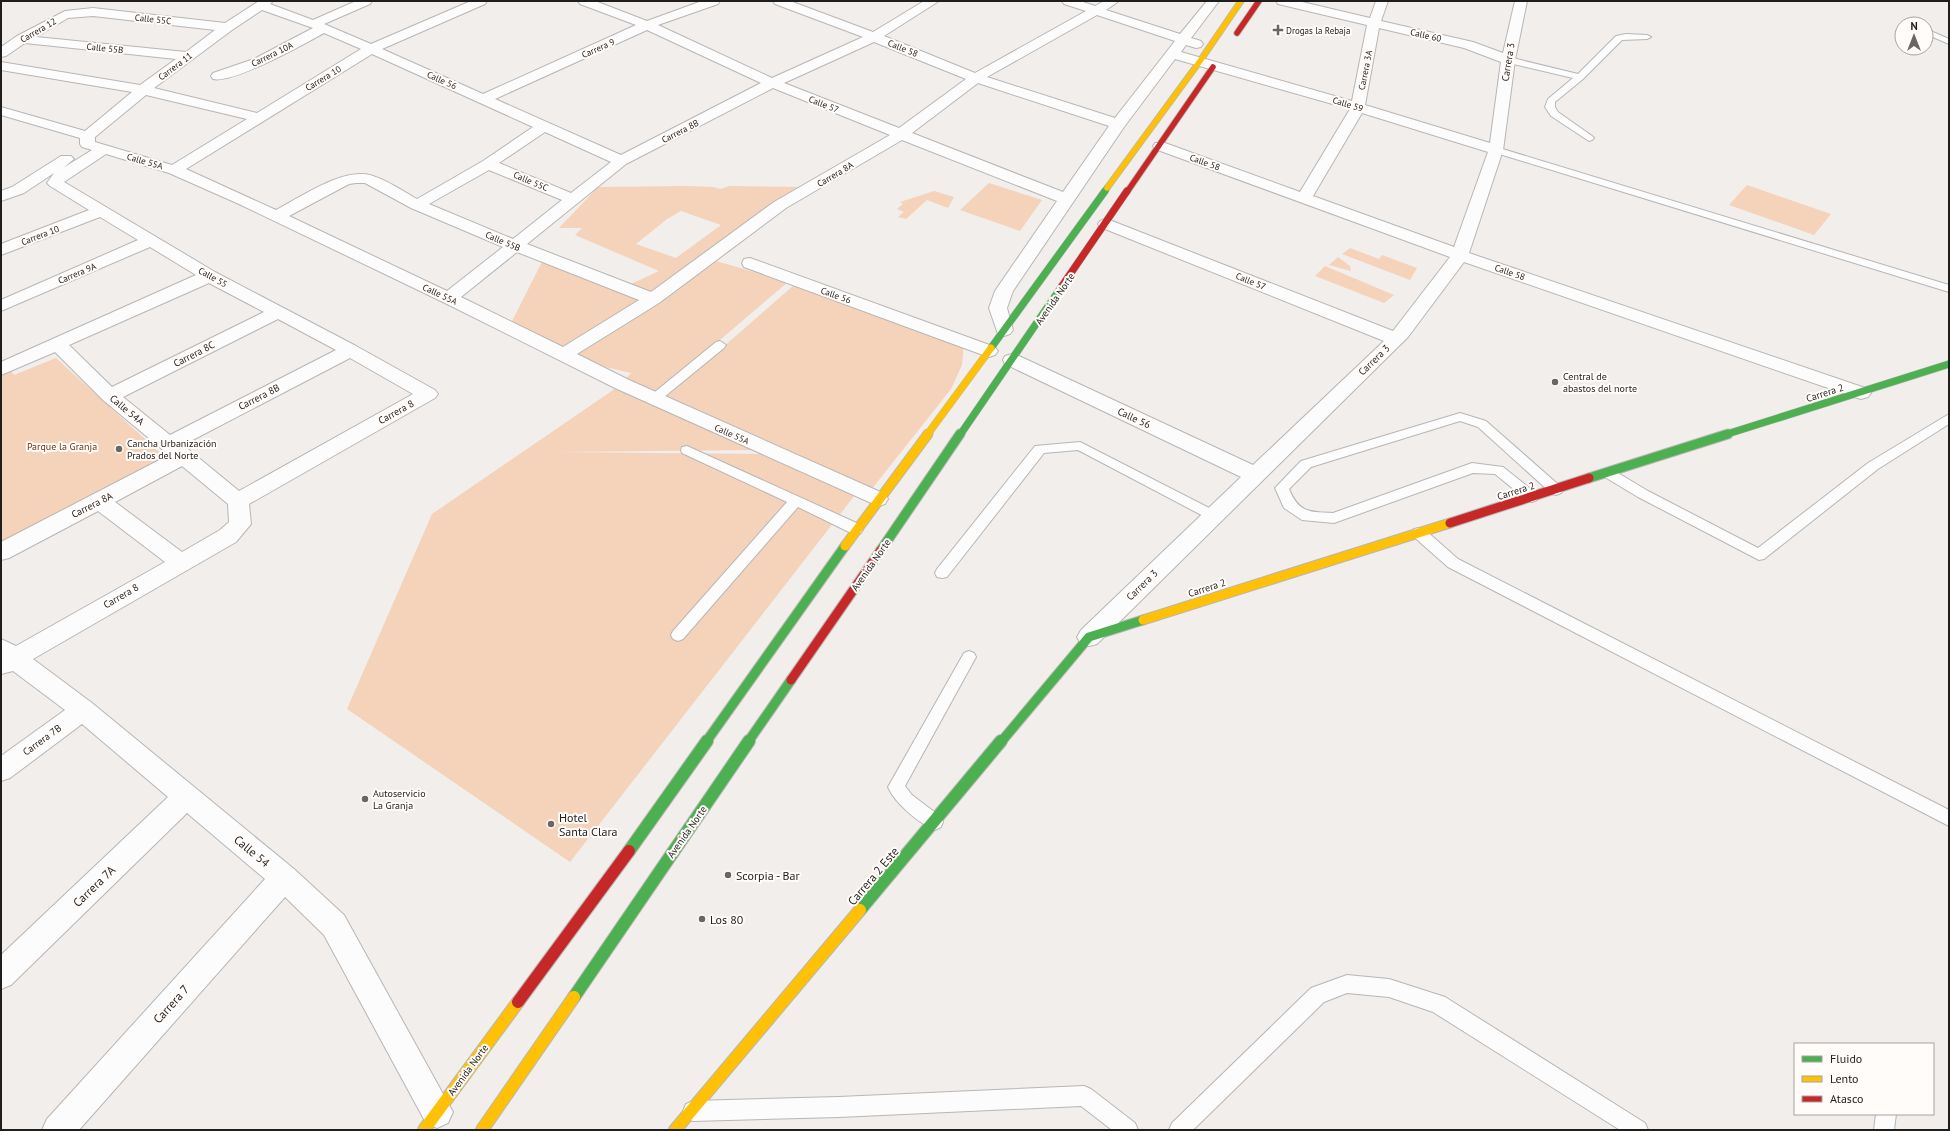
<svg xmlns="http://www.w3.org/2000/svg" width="1950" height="1131" font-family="'PT Sans',sans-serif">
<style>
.green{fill:#f5d2ba;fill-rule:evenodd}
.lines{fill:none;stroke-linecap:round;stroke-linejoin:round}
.lane-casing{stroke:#b8b6b4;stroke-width:2}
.street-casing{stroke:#b8b6b4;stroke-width:2}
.fast-far3-casing{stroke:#b8b6b4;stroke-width:7}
.fast-far2-casing{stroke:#b8b6b4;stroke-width:8}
.fast-far1-casing{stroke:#b8b6b4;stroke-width:11}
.fast-casing{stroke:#b8b6b4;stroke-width:14}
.slow-far3-casing{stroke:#b8b6b4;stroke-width:7}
.slow-far2-casing{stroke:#b8b6b4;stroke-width:8}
.slow-far1-casing{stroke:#b8b6b4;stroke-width:11}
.slow-casing{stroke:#b8b6b4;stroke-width:14}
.jam-far3-casing{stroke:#b8b6b4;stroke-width:7}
.jam-far2-casing{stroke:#b8b6b4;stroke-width:8}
.jam-far1-casing{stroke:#b8b6b4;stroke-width:11}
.jam-casing{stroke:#b8b6b4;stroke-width:14}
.lane{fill:#fdfcfc;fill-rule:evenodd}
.street{fill:#fdfcfc;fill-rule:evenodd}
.fast-far3{stroke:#4caf50;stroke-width:5.5}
.fast-far2{stroke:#4caf50;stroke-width:7}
.fast-far1{stroke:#4caf50;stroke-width:9}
.fast{stroke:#4caf50;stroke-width:12}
.slow-far3{stroke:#ffc107;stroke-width:5.5}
.slow-far2{stroke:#ffc107;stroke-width:7}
.slow-far1{stroke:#ffc107;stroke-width:9}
.slow{stroke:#ffc107;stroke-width:12}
.jam-far3{stroke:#c62828;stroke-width:5.5}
.jam-far2{stroke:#c62828;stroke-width:7}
.jam-far1{stroke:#c62828;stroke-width:9}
.jam{stroke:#c62828;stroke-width:12}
.poi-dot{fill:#696765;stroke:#fffcf9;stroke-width:1.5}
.labels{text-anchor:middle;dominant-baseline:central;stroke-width:4;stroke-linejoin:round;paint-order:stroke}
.far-street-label{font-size:9px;fill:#201e1d;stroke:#fffcf9}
.far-poi-label{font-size:9px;fill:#201e1d;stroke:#fffcf9;text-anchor:start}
.street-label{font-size:10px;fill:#201e1d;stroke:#fffcf9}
.poi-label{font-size:10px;fill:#201e1d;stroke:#fffcf9;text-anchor:start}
.park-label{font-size:10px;fill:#69360b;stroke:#fffcf9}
.near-poi-label{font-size:12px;fill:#201e1d;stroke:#fffcf9;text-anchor:start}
.near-street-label{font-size:12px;fill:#201e1d;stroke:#fffcf9}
</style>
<rect width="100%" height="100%" fill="#f1eeec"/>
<!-- green -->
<g class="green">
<path d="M 989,183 L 1042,200 L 1020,231 L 960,210 Z"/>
<path d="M 1747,185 L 1831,214 L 1814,235 L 1729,205 Z"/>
<path d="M 687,186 L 714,187 L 720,189 L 730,186 L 804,187 L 797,188 L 786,195 L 713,260 L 788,282 L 654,396 L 623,382 L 631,373 L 576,360 L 509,327 L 545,256 L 629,285 L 659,271 L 575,235 L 582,228 L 559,228 L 598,187 ZM 681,211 L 721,225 L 676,258 L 636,244 L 667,219 Z"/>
<path d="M 934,191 L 954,197 L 948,208 L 927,200 L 906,219 L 898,217 L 904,212 L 897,209 L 903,204 L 900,202 Z"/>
<path d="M 1350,248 L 1379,259 L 1382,255 L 1417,268 L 1410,280 L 1342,254 Z"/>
<path d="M 1338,257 L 1350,266 L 1351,271 L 1329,265 Z"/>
<path d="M 1325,266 L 1394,295 L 1384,303 L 1315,276 Z"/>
<path d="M 794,285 L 964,342 L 962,365 L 951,389 L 871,490 L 667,396 Z"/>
<path d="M 56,358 L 168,460 L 1,549 L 1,370 L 8,367 L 14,375 Z"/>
<path d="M 619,386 L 652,400 L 752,450 L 557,452 L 766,454 L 855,495 L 570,862 L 347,709 L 432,514 Z"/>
</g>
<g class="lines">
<!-- lane casing -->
<g class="lane-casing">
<g id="lane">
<path d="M 1926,29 L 1949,39 L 1949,44 L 1926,34 Z"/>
<path d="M 1626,34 L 1647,35 L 1651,37 L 1647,39 L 1622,40 L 1583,79 L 1555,102 L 1555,107 L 1558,112 L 1592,136 L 1594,138 L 1592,140 L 1589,141 L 1551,116 L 1545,107 L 1548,99 L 1573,78 L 1505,62 L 1504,60 L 1508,57 L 1578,74 L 1616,36 Z"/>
<path d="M 1496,147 L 1949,285 L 1949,292 L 1493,152 L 1491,150 L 1493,148 Z"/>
<path d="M 720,341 L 726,345 L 724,348 L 658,402 L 650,402 L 648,399 L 650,396 L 716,342 Z"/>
<path d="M 1460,413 L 1486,421 L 1561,487 L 1563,490 L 1561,493 L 1556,495 L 1551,493 L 1478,427 L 1460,421 L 1311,467 L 1289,489 C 1299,513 1309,512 1333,513 L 1472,463 L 1503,467 L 1537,494 L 1539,497 L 1537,500 L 1532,502 L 1527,500 L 1495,474 L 1473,473 L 1334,523 L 1302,520 L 1284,508 L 1275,488 L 1301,461 Z"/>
<path d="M 1949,414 L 1949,424 L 1878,469 L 1764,559 L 1759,560 L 1638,497 L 1603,476 L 1602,473 L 1603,470 L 1613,470 L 1648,491 L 1758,548 L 1868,463 Z"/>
<path d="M 1080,442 L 1219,513 L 1221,516 L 1219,519 L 1214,521 L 1209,519 L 1078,450 L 1044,453 L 947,577 L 942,578 L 937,577 L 935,573 L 937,569 L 1035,446 Z"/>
<path d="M 687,446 L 861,525 L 863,529 L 861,533 L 856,534 L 851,533 L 798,507 L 683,639 L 678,641 L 673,639 L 671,635 L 673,631 L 787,502 L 682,453 L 681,450 L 682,447 Z"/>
<path d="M 1419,528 L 1424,529 L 1458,559 L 1949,810 L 1949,826 L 1448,567 L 1414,537 L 1412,533 L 1414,529 Z"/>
<path d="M 969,651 L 974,653 L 976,657 L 905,786 L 912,795 L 941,817 L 943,822 L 941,827 L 935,830 C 918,823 895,803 888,787 L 964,653 Z"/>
<path d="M 1347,975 L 1389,979 L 1445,997 L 1645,1123 L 1648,1130 L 1620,1130 L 1433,1012 L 1389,997 L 1347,993 L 1324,1002 L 1193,1130 L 1169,1130 L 1172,1123 L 1311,988 Z"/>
<path d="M 1084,1086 L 1091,1089 L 1135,1123 L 1138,1130 L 1112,1130 L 1081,1106 L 839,1117 L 693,1121 L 686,1118 L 683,1111 L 686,1104 L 693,1101 L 839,1097 Z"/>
<path d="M 1876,1114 L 1896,1114 L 1894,1130 L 1874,1130 Z"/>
</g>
</g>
<!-- street casing -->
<g class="street-casing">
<g id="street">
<path d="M 259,1 L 273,1 L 270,4 L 313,20 L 356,1 L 372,1 L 370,4 L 324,24 L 371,44 L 471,1 L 487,1 L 485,4 L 382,49 L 483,94 L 636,25 L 580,4 L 578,1 L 595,1 L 647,21 L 702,1 L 720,1 L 718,4 L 658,25 L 772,78 L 863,37 L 775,4 L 773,1 L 790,1 L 873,32 L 924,1 L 939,1 L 884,36 L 975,73 L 1086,11 L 1064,4 L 1062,1 L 1080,1 L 1095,6 L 1104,1 L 1119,1 L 1106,10 L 1180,34 L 1207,1 L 1219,1 L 1191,38 L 1201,41 L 1203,44 L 1201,47 L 1196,48 L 1186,45 L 1181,52 L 1352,101 L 1367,25 L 1278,4 L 1276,1 L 1298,1 L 1370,18 L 1376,1 L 1388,1 L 1381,21 L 1473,42 L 1503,53 L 1515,1 L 1527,1 L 1515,60 L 1503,150 L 1469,253 L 1868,389 L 1871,393 L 1868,397 L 1861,399 L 1854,397 L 1464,262 L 1408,337 L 1097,644 L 1089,646 L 1081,644 L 1077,637 L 1081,630 L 1241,477 L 1005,364 L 1003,360 L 1005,356 L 1012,354 L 1019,356 L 1253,465 L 1384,341 L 1100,227 L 1098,224 L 1100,221 L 1106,219 L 1112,221 L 1393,331 L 1450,257 L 1155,149 L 1153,146 L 1155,143 L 1165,143 L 1300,192 L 1350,109 L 1175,59 L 1124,127 L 1013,291 L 1007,308 L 1013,330 L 1010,334 L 1004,336 L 998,334 L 989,308 L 995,291 L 1057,201 L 902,140 L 786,208 L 659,303 L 577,354 L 629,380 L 885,494 L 888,499 L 885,504 L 878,506 L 615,388 L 443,302 L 239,204 L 169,173 L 106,154 L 64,182 L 215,272 L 356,346 L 435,390 L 438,394 L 435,398 L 249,504 L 251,524 L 236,542 L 33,659 L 92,703 L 294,869 L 344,915 L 453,1112 L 448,1123 L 437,1128 L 426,1123 L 324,935 L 285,897 L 79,1130 L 42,1130 L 47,1119 L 265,879 L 187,813 L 11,985 L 1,989 L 1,955 L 168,797 L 82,724 L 10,778 L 1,781 L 1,756 L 65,710 L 13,671 L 1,674 L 1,639 L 16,646 L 165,562 L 98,511 L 9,558 L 1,560 L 1,542 L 169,455 L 103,400 L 55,352 L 1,375 L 1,362 L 196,275 L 150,247 L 1,311 L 1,300 L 138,240 L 100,217 L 1,255 L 1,244 L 89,210 L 50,186 L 47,183 L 54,173 L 24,193 L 1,201 L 1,191 L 12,187 L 61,156 L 71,156 L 74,159 L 63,168 L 92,150 L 82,147 L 80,144 L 80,138 L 1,115 L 1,107 L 85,131 L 132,92 L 1,70 L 1,62 L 140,85 L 176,59 L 25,43 L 6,56 L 1,57 L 1,47 L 17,36 L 65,11 L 93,8 L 225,23 ZM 262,10 L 313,28 L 254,59 L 213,73 L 211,76 L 213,79 C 233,84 304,44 324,33 L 361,49 L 257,113 L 154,88 L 232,30 ZM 1097,15 L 1175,41 L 1115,118 L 987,77 ZM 93,16 L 215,30 L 186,52 L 36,37 L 68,18 ZM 1379,28 L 1464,48 L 1501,62 L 1490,143 L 1365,105 ZM 647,30 L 761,83 L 621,155 L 495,99 ZM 874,42 L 966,79 L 899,128 L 784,83 ZM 372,54 L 533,127 L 483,161 L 417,199 C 403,191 388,181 373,176 C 345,166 301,197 276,210 L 186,169 ZM 978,83 L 1109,126 L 1063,192 L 912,133 ZM 773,88 L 890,135 L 774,202 L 651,292 L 527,244 L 626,164 ZM 146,95 L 247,119 L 172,165 L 95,142 L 95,137 ZM 1362,113 L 1488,152 L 1454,247 L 1313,196 ZM 545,132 L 611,162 L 571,193 L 499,163 ZM 489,170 L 562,200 L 513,239 L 429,204 ZM 356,183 L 365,183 L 411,208 L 503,247 L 447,291 L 289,216 L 349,184 ZM 517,252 L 639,300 L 563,347 L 461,297 ZM 209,283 L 264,312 L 112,387 L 69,345 ZM 278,319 L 336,350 L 170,435 L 123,397 ZM 350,358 L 413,394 L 239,491 L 183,445 ZM 182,466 L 228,504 L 229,522 L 220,530 L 182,552 L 115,502 Z"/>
<path d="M 750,258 L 995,347 L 998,351 L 995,355 L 989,357 L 983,355 L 744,267 L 742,263 L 744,259 Z"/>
</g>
</g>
<!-- fast-far3 casing -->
<g class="fast-far3-casing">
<path id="fast-far3" d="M 1104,192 L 1107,188"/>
</g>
<!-- fast-far2 casing -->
<g class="fast-far2-casing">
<g id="fast-far2">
<path d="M 991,348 L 1105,191"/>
<path d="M 960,435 L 1062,286"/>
<path d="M 1724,435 L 1949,364"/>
</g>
</g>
<!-- fast-far1 casing -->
<g class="fast-far1-casing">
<g id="fast-far1">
<path d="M 1589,478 L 1728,434"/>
<path d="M 881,550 L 960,434"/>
<path d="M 706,742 L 845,546"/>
<path d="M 748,742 L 791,680"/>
<path d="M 1001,742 L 1089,637 L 1143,620"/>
</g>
</g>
<!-- fast casing -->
<g class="fast-casing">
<g id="fast">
<path d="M 629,851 L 707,741"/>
<path d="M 860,910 L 1001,741"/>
<path d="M 574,997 L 749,741"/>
</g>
</g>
<!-- slow-far3 casing -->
<g class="slow-far3-casing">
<path id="slow-far3" d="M 1107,188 L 1200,61 L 1241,1"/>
</g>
<!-- slow-far2 casing -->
<g class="slow-far2-casing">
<path id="slow-far2" d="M 927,435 L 991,348"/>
</g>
<!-- slow-far1 casing -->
<g class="slow-far1-casing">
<g id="slow-far1">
<path d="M 845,546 L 928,434"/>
<path d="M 1143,620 L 1450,523"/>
</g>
</g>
<!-- slow casing -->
<g class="slow-casing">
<g id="slow">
<path d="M 424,1130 L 518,1002"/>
<path d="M 482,1130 L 574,997"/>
<path d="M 675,1130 L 860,910"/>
</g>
</g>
<!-- jam-far3 casing -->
<g class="jam-far3-casing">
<g id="jam-far3">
<path d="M 1237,33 L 1259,1"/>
<path d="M 1127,192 L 1213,67"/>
</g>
</g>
<!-- jam-far2 casing -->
<g class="jam-far2-casing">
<path id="jam-far2" d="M 1062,286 L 1127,191"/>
</g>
<!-- jam-far1 casing -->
<g class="jam-far1-casing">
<g id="jam-far1">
<path d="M 1450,523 L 1589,478"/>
<path d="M 791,680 L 881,550"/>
</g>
</g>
<!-- jam casing -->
<g class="jam-casing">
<path id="jam" d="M 518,1002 L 629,851"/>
</g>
<!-- lane -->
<use href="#lane" class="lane"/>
<!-- street -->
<use href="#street" class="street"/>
<!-- fast-far3 -->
<use href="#fast-far3" class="fast-far3"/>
<!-- fast-far2 -->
<use href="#fast-far2" class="fast-far2"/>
<!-- fast-far1 -->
<use href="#fast-far1" class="fast-far1"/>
<!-- fast -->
<use href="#fast" class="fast"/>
<!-- slow-far3 -->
<use href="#slow-far3" class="slow-far3"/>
<!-- slow-far2 -->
<use href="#slow-far2" class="slow-far2"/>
<!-- slow-far1 -->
<use href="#slow-far1" class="slow-far1"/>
<!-- slow -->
<use href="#slow" class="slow"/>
<!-- jam-far3 -->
<use href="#jam-far3" class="jam-far3"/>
<!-- jam-far2 -->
<use href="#jam-far2" class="jam-far2"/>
<!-- jam-far1 -->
<use href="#jam-far1" class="jam-far1"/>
<!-- jam -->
<use href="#jam" class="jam"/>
</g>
<!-- markers -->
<g class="poi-dot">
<path d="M1276 24h4v4h4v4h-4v4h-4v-4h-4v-4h4z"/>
<circle cx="1555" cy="382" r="4"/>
<circle cx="119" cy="449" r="4"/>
<circle cx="365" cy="799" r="4"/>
<circle cx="551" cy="824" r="4"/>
<circle cx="728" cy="875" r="4"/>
<circle cx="702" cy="919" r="4"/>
</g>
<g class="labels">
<!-- far-street labels -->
<g class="far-street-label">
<text transform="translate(153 19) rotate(6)">Calle 55C</text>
<text transform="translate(38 30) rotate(-30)">Carrera 12</text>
<text transform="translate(1426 35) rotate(13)">Calle 60</text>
<text transform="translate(105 48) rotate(6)">Calle 55B</text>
<text transform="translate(598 48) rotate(-24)">Carrera 9</text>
<text transform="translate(903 48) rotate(22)">Calle 58</text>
<text transform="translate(272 54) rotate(-26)">Carrera 10A</text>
<text transform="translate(175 66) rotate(-37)">Carrera 11</text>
<text transform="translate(1365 70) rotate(-79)">Carrera 3A</text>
<text transform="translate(323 78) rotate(-31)">Carrera 10</text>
<text transform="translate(442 80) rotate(24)">Calle 56</text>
<text transform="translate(824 104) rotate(21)">Calle 57</text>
<text transform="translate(1348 104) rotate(17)">Calle 59</text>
<text transform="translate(680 131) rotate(-27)">Carrera 8B</text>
<text transform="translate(145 161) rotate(16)">Calle 55A</text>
<text transform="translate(1205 162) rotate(20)">Calle 58</text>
<text transform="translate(835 174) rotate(-31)">Carrera 8A</text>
<text transform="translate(531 181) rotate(23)">Calle 55C</text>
<text transform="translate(40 235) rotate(-21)">Carrera 10</text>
<text transform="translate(503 241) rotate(23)">Calle 55B</text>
<text transform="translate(1510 272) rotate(19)">Calle 58</text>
<text transform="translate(77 273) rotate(-23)">Carrera 9A</text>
<text transform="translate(213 277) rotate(29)">Calle 55</text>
<text transform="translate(1251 281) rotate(22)">Calle 57</text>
<text transform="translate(440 294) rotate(25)">Calle 55A</text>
<text transform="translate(836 295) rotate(20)">Calle 56</text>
<text transform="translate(732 434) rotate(24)">Calle 55A</text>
</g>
<!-- far-poi labels -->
<g class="far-poi-label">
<text x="1286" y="30">Drogas la Rebaja</text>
</g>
<!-- street labels -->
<g class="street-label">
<text transform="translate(1508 62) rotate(-81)">Carrera 3</text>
<text transform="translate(1055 299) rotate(-55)">Avenida Norte</text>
<text transform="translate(194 354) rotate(-27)">Carrera 8C</text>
<text transform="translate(1374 360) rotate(-44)">Carrera 3</text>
<text transform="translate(1825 393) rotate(-18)">Carrera 2</text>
<text transform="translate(259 397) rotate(-27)">Carrera 8B</text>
<text transform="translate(127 410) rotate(40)">Calle 54A</text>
<text transform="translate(396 412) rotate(-29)">Carrera 8</text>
<text transform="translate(1134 418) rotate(25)">Calle 56</text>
<text transform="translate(1516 491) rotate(-18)">Carrera 2</text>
<text transform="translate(92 505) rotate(-27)">Carrera 8A</text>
<text transform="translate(871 565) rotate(-55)">Avenida Norte</text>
<text transform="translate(1142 585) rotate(-44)">Carrera 3</text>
<text transform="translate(1207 588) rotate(-18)">Carrera 2</text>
<text transform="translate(121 596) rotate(-30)">Carrera 8</text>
<text transform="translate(42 740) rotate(-36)">Carrera 7B</text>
<text transform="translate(687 832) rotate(-55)">Avenida Norte</text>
<text transform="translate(468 1070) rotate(-54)">Avenida Norte</text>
</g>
<!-- poi labels -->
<g class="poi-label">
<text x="1563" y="376">Central de<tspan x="1563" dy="12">abastos del norte</tspan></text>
<text x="127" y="443">Cancha Urbanización<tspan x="127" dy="12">Prados del Norte</tspan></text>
<text x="373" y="793">Autoservicio<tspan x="373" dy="12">La Granja</tspan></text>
</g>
<!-- park labels -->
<g class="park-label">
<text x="62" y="446">Parque la Granja</text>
</g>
<!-- near-poi labels -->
<g class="near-poi-label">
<text x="559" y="817">Hotel<tspan x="559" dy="14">Santa Clara</tspan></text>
<text x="736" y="875">Scorpia - Bar</text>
<text x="710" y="919">Los 80</text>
</g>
<!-- near-street labels -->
<g class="near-street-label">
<text transform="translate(252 851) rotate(40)">Calle 54</text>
<text transform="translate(873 876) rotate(-50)">Carrera 2 Este</text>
<text transform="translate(94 886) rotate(-44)">Carrera 7A</text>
<text transform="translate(171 1004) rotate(-48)">Carrera 7</text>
</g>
</g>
<!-- border -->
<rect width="1950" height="1131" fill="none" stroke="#201e1d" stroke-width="4"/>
<!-- legend -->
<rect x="1794" y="1043" width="140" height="72" fill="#fffcf9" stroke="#a6a3a1"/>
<rect x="1802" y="1056" width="20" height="6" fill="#4caf50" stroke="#a6a3a1"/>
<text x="1830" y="1063" font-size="12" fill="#201e1d">Fluido</text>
<rect x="1802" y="1076" width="20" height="6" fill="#ffc107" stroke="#a6a3a1"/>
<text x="1830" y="1083" font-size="12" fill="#201e1d">Lento</text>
<rect x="1802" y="1096" width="20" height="6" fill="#c62828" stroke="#a6a3a1"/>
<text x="1830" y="1103" font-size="12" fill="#201e1d">Atasco</text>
<!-- north arrow -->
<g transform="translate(1914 36)"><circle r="19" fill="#fffcf9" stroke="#a6a3a1"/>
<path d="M0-3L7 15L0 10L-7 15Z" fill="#696765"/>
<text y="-6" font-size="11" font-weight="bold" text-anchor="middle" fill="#201e1d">N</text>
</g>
</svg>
